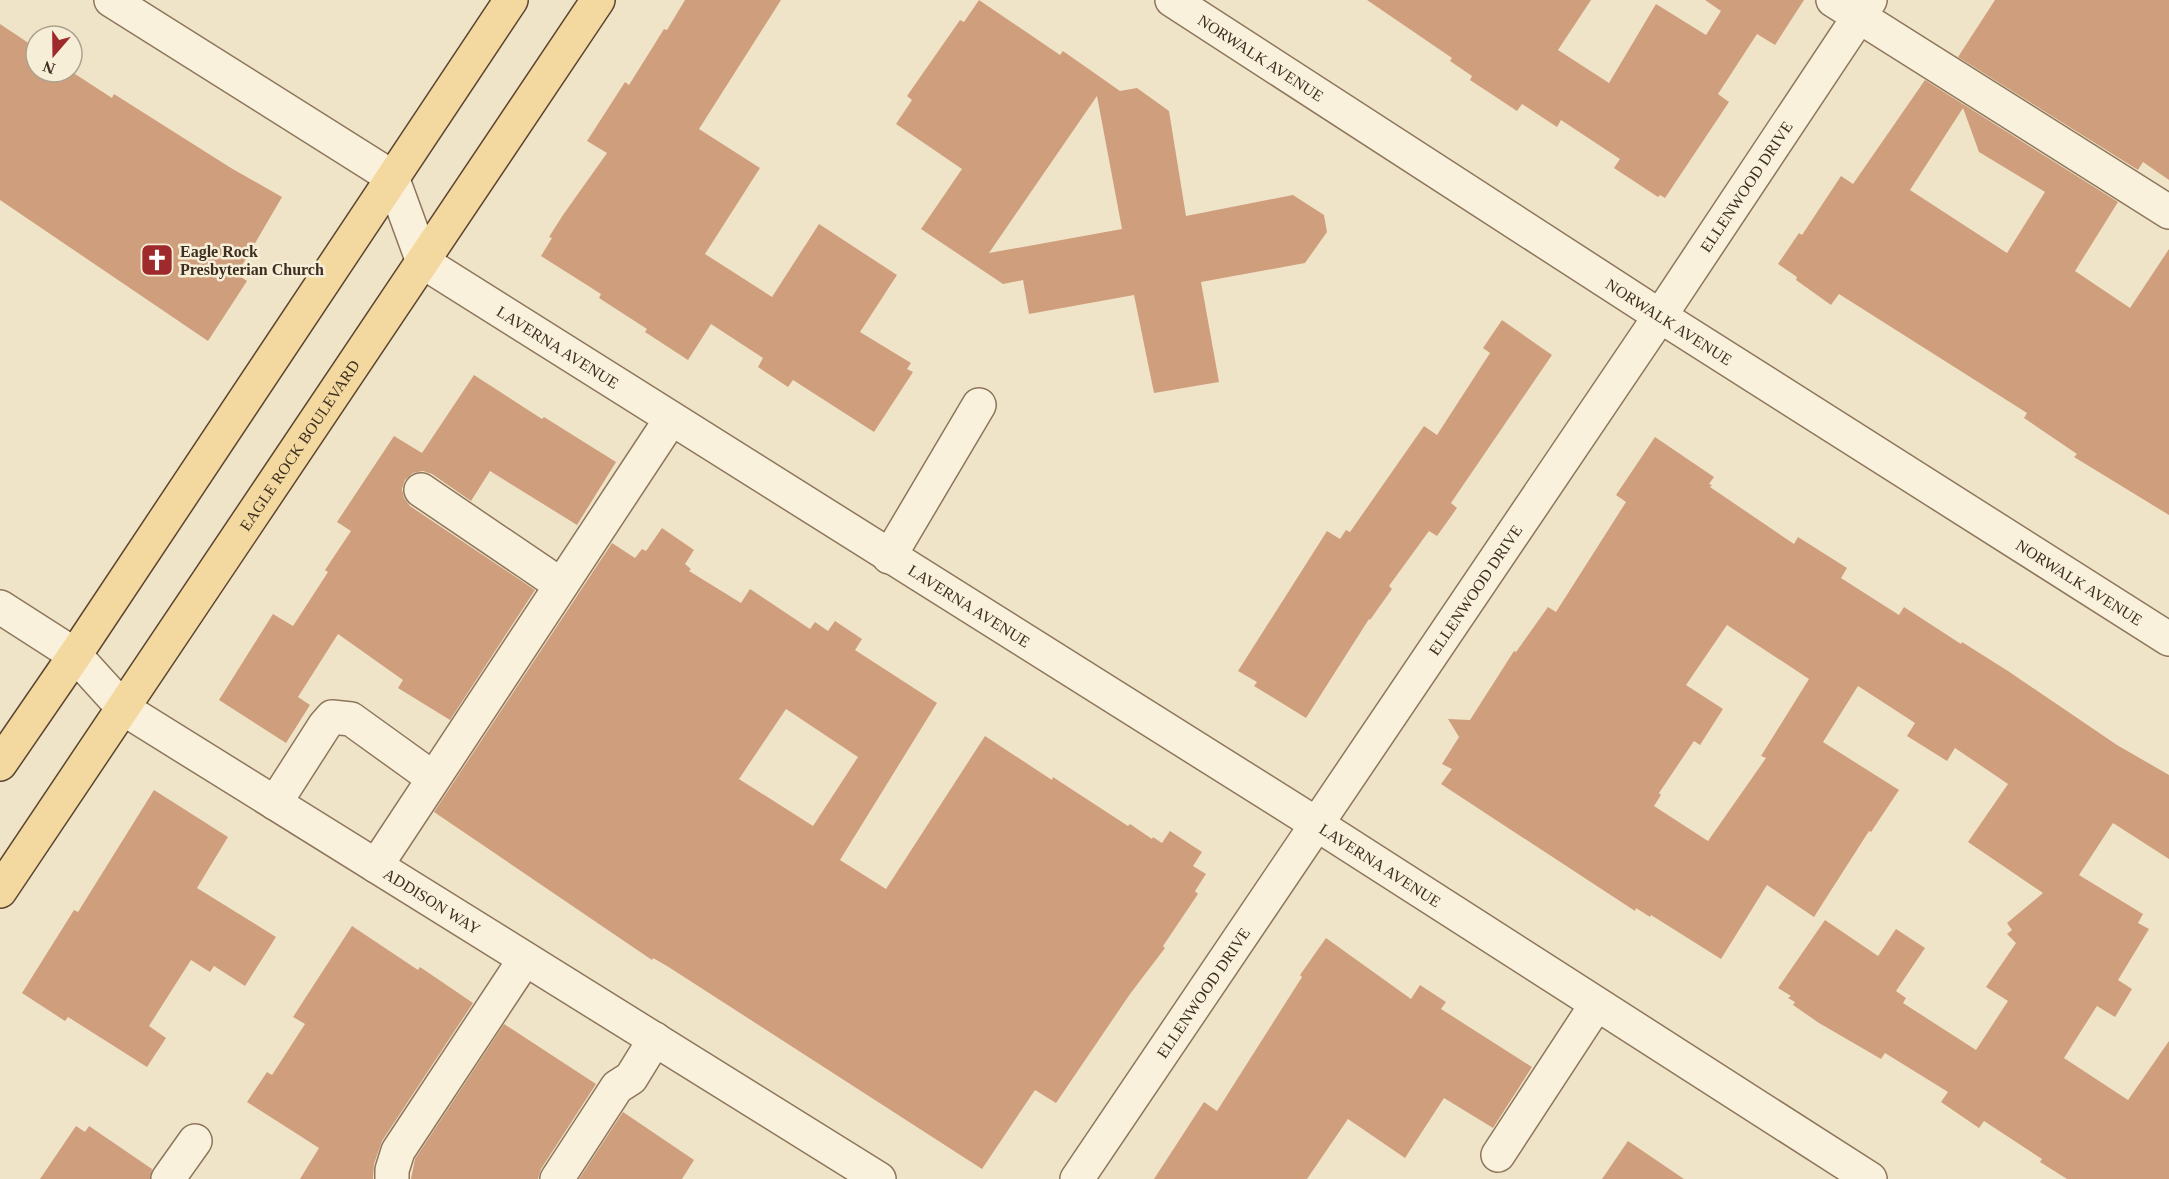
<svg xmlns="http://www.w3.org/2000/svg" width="2169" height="1179" font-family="Georgia,serif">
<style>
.building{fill:#cf9f7d;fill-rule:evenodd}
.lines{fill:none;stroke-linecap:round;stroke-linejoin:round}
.minor-casing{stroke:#8d765c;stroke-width:36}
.major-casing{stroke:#5b4430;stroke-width:36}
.minor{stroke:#faf1dc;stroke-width:33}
.major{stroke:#f3d9a0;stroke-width:33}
.labels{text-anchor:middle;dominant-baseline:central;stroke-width:5;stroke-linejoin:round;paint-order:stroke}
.street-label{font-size:16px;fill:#3d2e20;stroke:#f7eed8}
.poi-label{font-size:16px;font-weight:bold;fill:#3d2e20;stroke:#f7eed8;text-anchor:start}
</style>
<rect width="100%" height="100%" fill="#f0e4c8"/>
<!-- building -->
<g class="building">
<path d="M 685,0 L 781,0 L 699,129 L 760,168 L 705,254 L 772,297 L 819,224 L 897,275 L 860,332 L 911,363 L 907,369 L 913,372 L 874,432 L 793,380 L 788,387 L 758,367 L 763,358 L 711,324 L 688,360 L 645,332 L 647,329 L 599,298 L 601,294 L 541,256 L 552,238 L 549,237 L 563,215 L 607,153 L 587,141 L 625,82 L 629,85 L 664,29 L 667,30 Z"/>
<path d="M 979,0 L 1060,55 L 1063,51 L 1120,91 L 1137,88 L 1169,111 L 1186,216 L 1293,195 L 1324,215 L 1327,232 L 1305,263 L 1201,282 L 1219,382 L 1154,393 L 1134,295 L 1029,314 L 1023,280 L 1003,284 L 921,229 L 962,169 L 896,124 L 912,100 L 907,96 L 960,20 L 964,22 ZM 1097,96 L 1122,229 L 989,253 Z"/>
<path d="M 1367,0 L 1591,0 L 1558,50 L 1609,83 L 1656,4 L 1706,35 L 1721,11 L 1705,0 L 1804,0 L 1775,45 L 1757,34 L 1718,94 L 1729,102 L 1665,198 L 1660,195 L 1658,197 L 1614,168 L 1620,159 L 1561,120 L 1557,127 L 1522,104 L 1517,111 L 1470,80 L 1472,76 L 1450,61 L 1452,58 Z"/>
<path d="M 1995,0 L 2169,0 L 2169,180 L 2143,162 L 2138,170 L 1958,57 Z"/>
<path d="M 0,24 L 36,48 L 36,72 L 72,72 L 112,98 L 114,94 L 231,168 L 282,197 L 237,274 L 247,281 L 208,341 L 0,200 Z"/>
<path d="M 1925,80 L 2118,202 L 2075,271 L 2130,308 L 2169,249 L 2169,515 L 2074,457 L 2077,454 L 2024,418 L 2027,413 L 1839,294 L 1831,305 L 1796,280 L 1797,277 L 1778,264 L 1799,233 L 1802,235 L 1841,176 L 1853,184 ZM 1963,108 L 1979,152 L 2045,192 L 2007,253 L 1910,190 Z"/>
<path d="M 1502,320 L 1552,355 L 1451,503 L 1457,508 L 1437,536 L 1429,531 L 1389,586 L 1392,589 L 1370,620 L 1369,619 L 1306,718 L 1254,686 L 1257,682 L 1238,671 L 1327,531 L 1340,539 L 1346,530 L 1350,532 L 1424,426 L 1437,435 L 1490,353 L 1483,348 Z"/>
<path d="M 474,375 L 542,419 L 544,417 L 616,462 L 577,525 L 490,471 L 471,501 L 432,474 L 423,471 L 413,473 L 405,480 L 402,489 L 404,498 L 410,506 L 535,590 L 450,720 L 398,688 L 403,680 L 338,634 L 298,697 L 310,705 L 286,743 L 219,700 L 273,614 L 293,626 L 328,572 L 325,570 L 351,531 L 337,522 L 394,436 L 422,453 Z"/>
<path d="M 1655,437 L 1714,477 L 1709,484 L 1712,485 L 1710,487 L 1794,544 L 1798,537 L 1847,568 L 1841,578 L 1899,615 L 1904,607 L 1961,644 L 1962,642 L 2008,671 L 2117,745 L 2169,775 L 2169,859 L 2113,823 L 2079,875 L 2143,914 L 2138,923 L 2149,929 L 2118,980 L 2132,989 L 2115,1017 L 2097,1006 L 2064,1058 L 2128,1100 L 2169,1041 L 2169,1179 L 2067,1179 L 2040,1162 L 2042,1159 L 1984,1121 L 1979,1128 L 1941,1102 L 1948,1092 L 1885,1053 L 1881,1059 L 1819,1023 L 1793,1005 L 1795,1002 L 1788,998 L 1791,996 L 1778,988 L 1825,920 L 1878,956 L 1896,929 L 1925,948 L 1896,991 L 1906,998 L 1903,1003 L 1976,1050 L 2008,1001 L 1986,987 L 2016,943 L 2007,934 L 2012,930 L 2007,923 L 2043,893 L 1968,842 L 2008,784 L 1955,748 L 1947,761 L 1907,736 L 1915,723 L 1858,686 L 1823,742 L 1899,790 L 1871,832 L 1869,831 L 1814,917 L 1767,885 L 1721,959 L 1651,915 L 1650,917 L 1636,908 L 1635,911 L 1441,784 L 1452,769 L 1442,764 L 1459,737 L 1448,719 L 1470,720 L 1514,651 L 1516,652 L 1548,607 L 1556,612 L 1626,502 L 1616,495 ZM 1727,625 L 1809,679 L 1761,756 L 1766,758 L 1708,841 L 1654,806 L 1661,795 L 1659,793 L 1694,741 L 1700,745 L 1723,709 L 1686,685 Z"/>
<path d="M 662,528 L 694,550 L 685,564 L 691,569 L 689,571 L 741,603 L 750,589 L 810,629 L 815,622 L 828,631 L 835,621 L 862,639 L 855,650 L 937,703 L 840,860 L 886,889 L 985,736 L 1052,780 L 1053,777 L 1059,781 L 1128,826 L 1130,824 L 1152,839 L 1153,837 L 1162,843 L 1170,831 L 1202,852 L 1193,866 L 1206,874 L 1195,891 L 1198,894 L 1163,946 L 1165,948 L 1130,994 L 1056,1103 L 1035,1090 L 982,1169 L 667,966 L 653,958 L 652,960 L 434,812 L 612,543 L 635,558 L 642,549 L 646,551 ZM 786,709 L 858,757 L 813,826 L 739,779 Z"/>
<path d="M 154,790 L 228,837 L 197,888 L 276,937 L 245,986 L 214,966 L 210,972 L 191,960 L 149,1026 L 166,1038 L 147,1067 L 68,1017 L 65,1021 L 22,993 L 74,910 L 78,912 Z"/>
<path d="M 352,926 L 418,970 L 420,967 L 473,1003 L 382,1141 L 374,1164 L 373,1179 L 300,1179 L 319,1148 L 247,1102 L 267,1072 L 272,1075 L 305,1024 L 293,1017 Z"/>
<path d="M 1326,938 L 1411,999 L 1420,985 L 1446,1002 L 1441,1009 L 1532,1067 L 1493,1128 L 1444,1098 L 1405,1158 L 1348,1119 L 1307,1179 L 1154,1179 L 1204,1102 L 1217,1111 L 1302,977 L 1300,975 Z"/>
<path d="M 504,1024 L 596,1084 L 541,1169 L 538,1179 L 411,1179 L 415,1159 Z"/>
<path d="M 623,1112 L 694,1160 L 682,1179 L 579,1179 Z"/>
<path d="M 76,1126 L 85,1132 L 89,1126 L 152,1169 L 150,1179 L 40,1179 Z"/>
<path d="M 1628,1141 L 1684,1179 L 1602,1179 Z"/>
</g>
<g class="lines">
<!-- minor casing -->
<g class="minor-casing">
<g id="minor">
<path id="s1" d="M 111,0 L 392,177 L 423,262 L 1318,825 L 1870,1179"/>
<path id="s2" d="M 1172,0 L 1660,316 L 2169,639"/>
<path d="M 1833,0 L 2169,212"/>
<path d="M 421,490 L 561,585"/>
<path d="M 889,557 L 979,405"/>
<path id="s3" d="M 0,607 L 75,655 L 124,709 L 879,1179"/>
<path d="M 275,803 L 325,725 L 332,717 L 351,719 L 433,778"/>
<path d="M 376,866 L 671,419"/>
<path d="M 1498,1155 L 1596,1005"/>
<path d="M 168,1179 L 195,1141"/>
<path d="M 392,1179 L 392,1170 L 398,1151 L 525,959"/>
<path d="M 557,1179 L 617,1087 L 631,1078 L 655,1039"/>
<path id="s4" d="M 1077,1179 L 1660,316 L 1870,0"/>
</g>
</g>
<!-- major casing -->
<g class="major-casing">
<g id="major">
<path d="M 0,764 L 75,655 L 511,0"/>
<path id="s5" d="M 0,891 L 598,0"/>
</g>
</g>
<!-- minor -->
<use href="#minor" class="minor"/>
<!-- major -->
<use href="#major" class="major"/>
</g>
<!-- icons -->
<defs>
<g id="church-square" transform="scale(1.725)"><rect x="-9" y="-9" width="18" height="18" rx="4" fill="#9e2a2b" stroke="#f7eed8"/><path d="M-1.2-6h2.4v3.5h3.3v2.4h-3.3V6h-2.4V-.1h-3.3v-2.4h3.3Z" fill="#fff"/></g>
</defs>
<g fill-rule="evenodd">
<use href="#church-square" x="157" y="260"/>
</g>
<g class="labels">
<!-- street labels -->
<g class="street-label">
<text stroke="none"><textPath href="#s2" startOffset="106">NORWALK AVENUE</textPath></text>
<text stroke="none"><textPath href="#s4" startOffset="1197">ELLENWOOD DRIVE</textPath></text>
<text stroke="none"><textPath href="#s2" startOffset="592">NORWALK AVENUE</textPath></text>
<text stroke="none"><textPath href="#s1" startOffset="582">LAVERNA AVENUE</textPath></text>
<text stroke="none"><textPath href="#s5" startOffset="537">EAGLE ROCK BOULEVARD</textPath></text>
<text stroke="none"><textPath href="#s2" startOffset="1078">NORWALK AVENUE</textPath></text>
<text stroke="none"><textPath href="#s4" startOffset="711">ELLENWOOD DRIVE</textPath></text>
<text stroke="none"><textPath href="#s1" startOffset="1068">LAVERNA AVENUE</textPath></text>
<text stroke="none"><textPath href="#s1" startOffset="1554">LAVERNA AVENUE</textPath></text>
<text stroke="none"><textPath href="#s3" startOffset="525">ADDISON WAY</textPath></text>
<text stroke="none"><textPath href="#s4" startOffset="225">ELLENWOOD DRIVE</textPath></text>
</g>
<!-- poi labels -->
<g class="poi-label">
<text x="180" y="251">Eagle Rock<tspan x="180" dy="18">Presbyterian Church</tspan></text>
</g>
</g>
<!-- north arrow -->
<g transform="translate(54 54) rotate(200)"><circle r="28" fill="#f7eed8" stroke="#ada18e" stroke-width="1.5"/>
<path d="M0-4.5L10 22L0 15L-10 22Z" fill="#9e2a2b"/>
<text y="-9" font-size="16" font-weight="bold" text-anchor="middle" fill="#3d2e20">N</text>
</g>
</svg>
